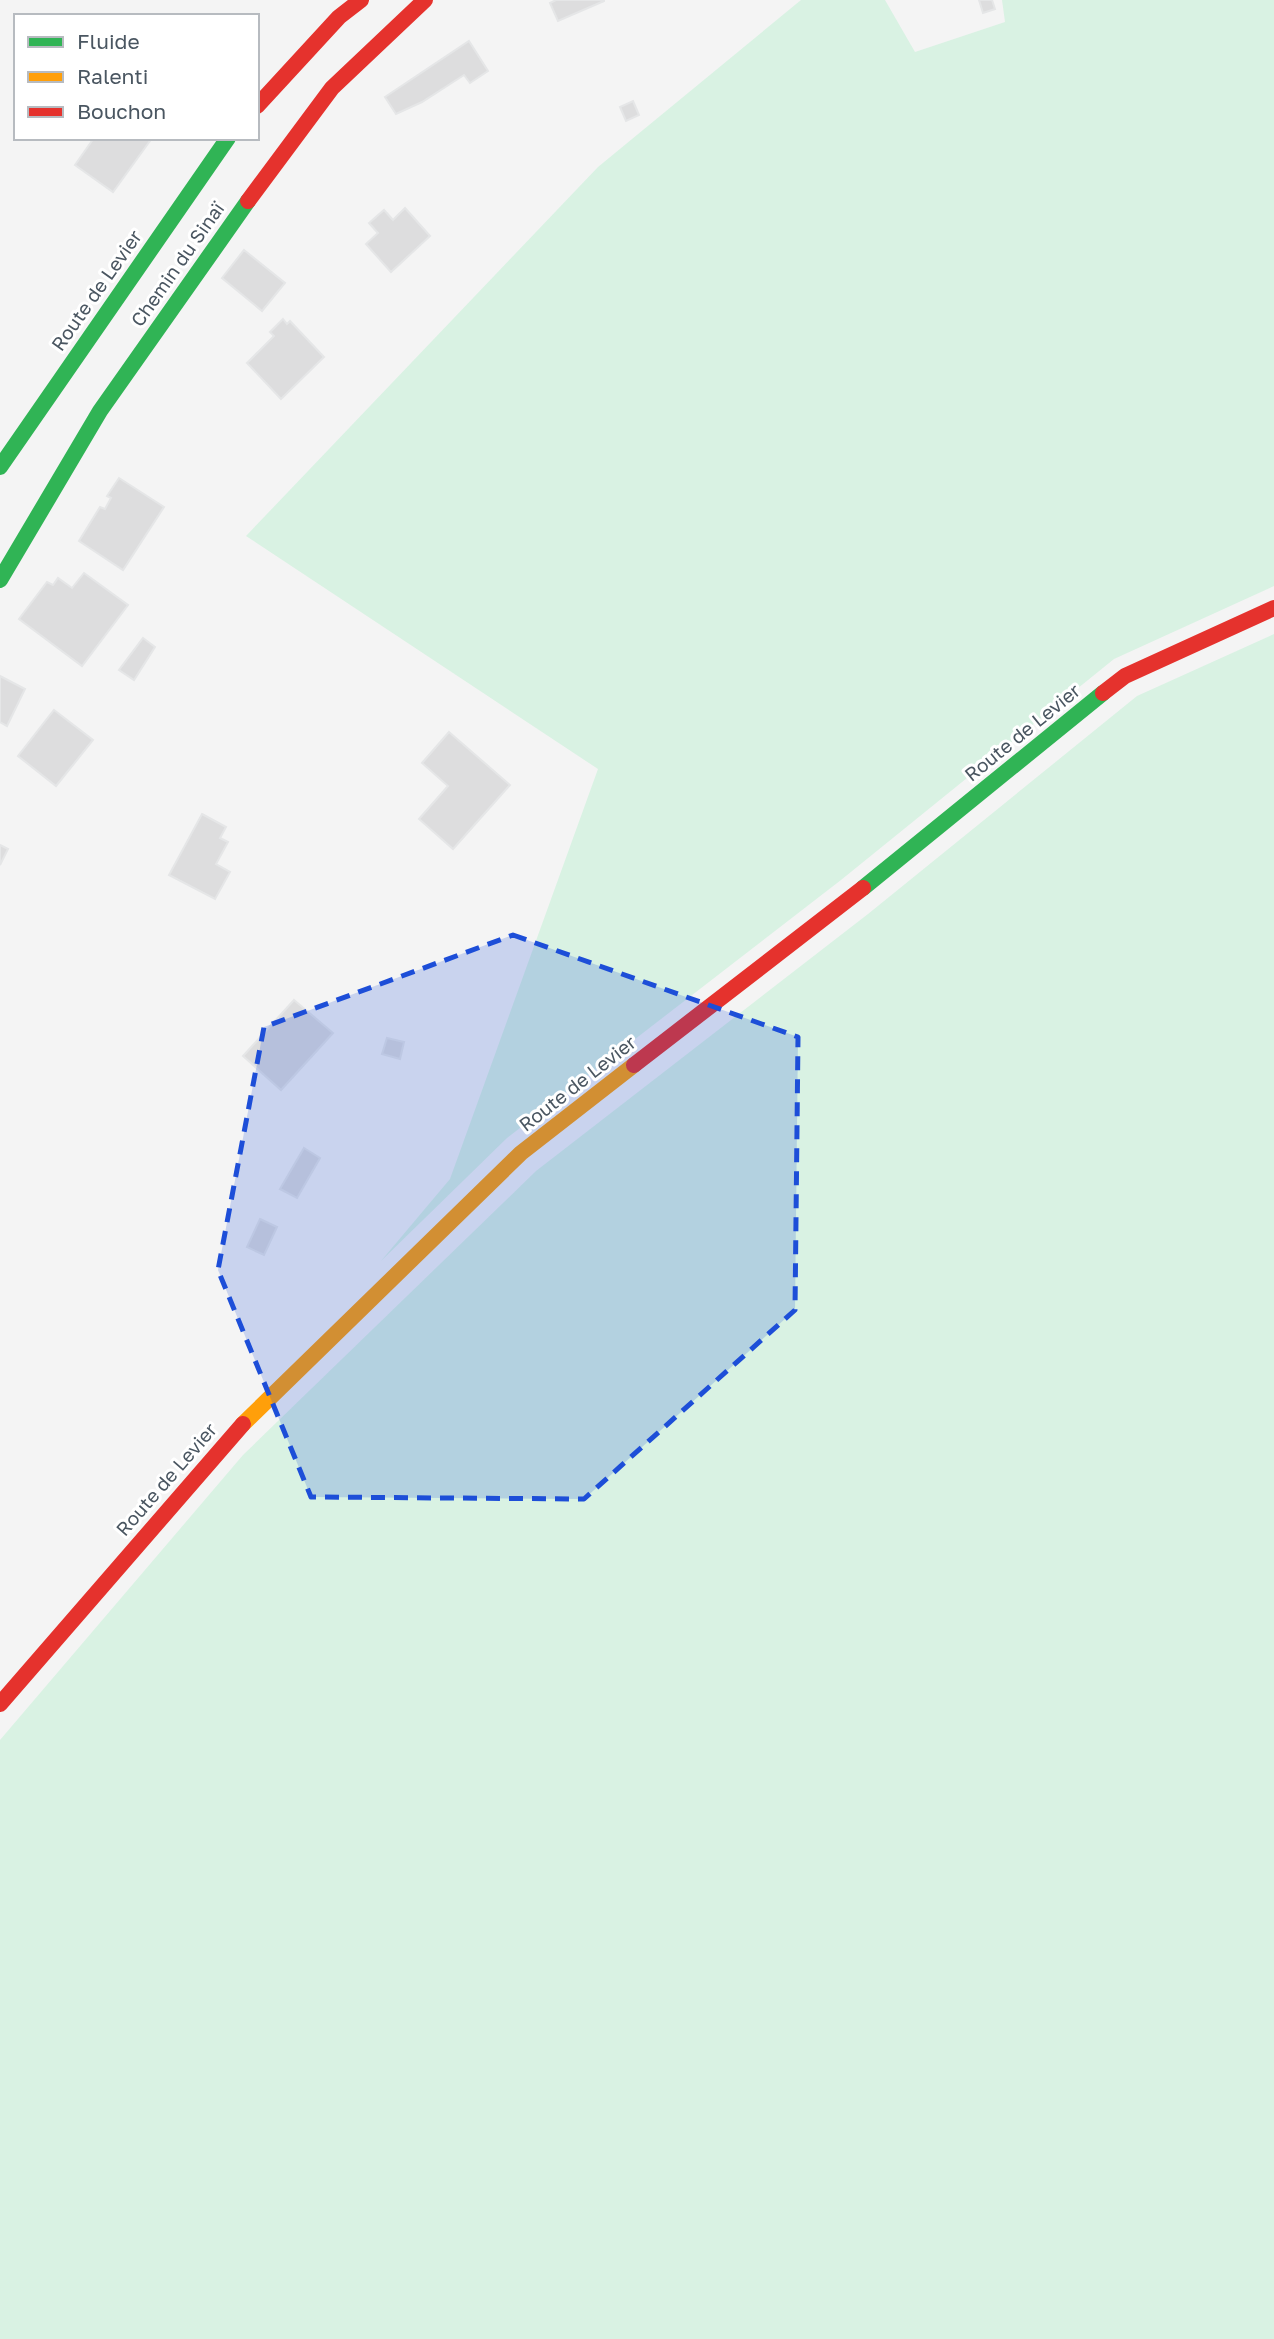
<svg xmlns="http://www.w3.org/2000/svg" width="1274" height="2339" font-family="'Golos Text',sans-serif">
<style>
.green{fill:#d9f2e3}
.building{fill:#ddddde;stroke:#e5e6e7;stroke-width:2}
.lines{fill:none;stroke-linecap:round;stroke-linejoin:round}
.fast{stroke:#30b455;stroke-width:16}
.slow{stroke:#ff9f0a;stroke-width:16}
.jam{stroke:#e5322d;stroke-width:16}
.marked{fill:#1d4ed8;fill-opacity:0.2;stroke:#1d4ed8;stroke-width:5;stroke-dasharray:14 9;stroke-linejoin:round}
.labels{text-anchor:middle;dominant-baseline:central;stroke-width:6;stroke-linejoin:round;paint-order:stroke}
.street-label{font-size:19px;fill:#4a5661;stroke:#fff}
</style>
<rect width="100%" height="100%" fill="#f4f4f4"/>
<!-- green -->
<g class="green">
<path d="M 801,0 L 885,0 L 915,52 L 1005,22 L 1002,0 L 1274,0 L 1274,586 L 1114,659 L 841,880 L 507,1138 L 381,1261 L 450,1179 L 598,769 L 246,536 L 598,167 Z"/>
<path d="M 1274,634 L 1274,2339 L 0,2339 L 0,1740 L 243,1455 L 536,1171 L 868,914 L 1137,696 Z"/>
</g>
<!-- building -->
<g class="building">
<path d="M 556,0 L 604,0 L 604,1 L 558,21 L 550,3 Z"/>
<path d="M 979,0 L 992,0 L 995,9 L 983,13 Z"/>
<path d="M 469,41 L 488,71 L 470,83 L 464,75 L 422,102 L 396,114 L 385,97 Z"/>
<path d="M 633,101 L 639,115 L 626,121 L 620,107 Z"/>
<path d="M 94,138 L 152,138 L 113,192 L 75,165 Z"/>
<path d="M 405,208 L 430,236 L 391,272 L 366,244 L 378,233 L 369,223 L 384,210 L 393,220 Z"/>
<path d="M 244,250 L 285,283 L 262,311 L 222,278 Z"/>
<path d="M 283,319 L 287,324 L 290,321 L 324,357 L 281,399 L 247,363 L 274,336 L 270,332 Z"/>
<path d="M 119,478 L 164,507 L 123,570 L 79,541 L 100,507 L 105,509 L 111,498 L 107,496 Z"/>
<path d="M 84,573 L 128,605 L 82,666 L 19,619 L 47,582 L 53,585 L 58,578 L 72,588 Z"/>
<path d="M 143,638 L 155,647 L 134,680 L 119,670 Z"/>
<path d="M 0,676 L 25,689 L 7,726 L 0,722 Z"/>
<path d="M 54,710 L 93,740 L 56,786 L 18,756 Z"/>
<path d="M 449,732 L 510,785 L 453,849 L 419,819 L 448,786 L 422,763 Z"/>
<path d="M 202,814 L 226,827 L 220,838 L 228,842 L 216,864 L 230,872 L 215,899 L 169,875 Z"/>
<path d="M 0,845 L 8,849 L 0,865 Z"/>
<path d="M 294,1000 L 333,1033 L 281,1090 L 243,1056 Z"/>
<path d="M 387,1038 L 404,1042 L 400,1059 L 382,1054 Z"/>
<path d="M 304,1148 L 320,1158 L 297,1198 L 280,1189 Z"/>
<path d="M 260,1219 L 277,1227 L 264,1255 L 247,1247 Z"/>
</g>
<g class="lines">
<!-- fast -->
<g class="fast">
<path d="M 0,467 L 228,138"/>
<path d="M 0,580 L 100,411 L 248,201"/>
<path d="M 863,888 L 1103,693"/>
</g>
<!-- slow -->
<path class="slow" d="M 243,1424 L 521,1153 L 634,1065"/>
<!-- jam -->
<g class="jam">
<path d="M 257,106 L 339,17 L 361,0"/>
<path d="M 248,201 L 332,88 L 425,0"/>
<path d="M 1103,693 L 1125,676 L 1274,608"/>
<path d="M 634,1065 L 863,888"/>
<path d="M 0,1704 L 243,1424"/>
</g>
</g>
<!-- marked area -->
<path class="marked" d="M 513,935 L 798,1037 L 795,1310 L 584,1499 L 311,1497 L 218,1270 L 264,1027 Z"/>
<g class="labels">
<!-- street labels -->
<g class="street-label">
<text transform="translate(177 264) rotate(-55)">Chemin du Sinaï</text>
<text transform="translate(96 290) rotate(-55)">Route de Levier</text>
<text transform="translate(1022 732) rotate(-39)">Route de Levier</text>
<text transform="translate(577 1083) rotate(-38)">Route de Levier</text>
<text transform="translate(166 1479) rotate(-49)">Route de Levier</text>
</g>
</g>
<!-- legend -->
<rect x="14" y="14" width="245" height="126" fill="#ffffff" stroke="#b7bbc0" stroke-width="2"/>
<rect x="28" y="37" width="35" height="10" fill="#30b455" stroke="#b7bbc0" stroke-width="2"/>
<text x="77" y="49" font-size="21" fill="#4a5661">Fluide</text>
<rect x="28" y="72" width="35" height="10" fill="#ff9f0a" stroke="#b7bbc0" stroke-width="2"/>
<text x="77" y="84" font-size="21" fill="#4a5661">Ralenti</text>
<rect x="28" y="107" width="35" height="10" fill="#e5322d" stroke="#b7bbc0" stroke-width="2"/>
<text x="77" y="119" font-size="21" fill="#4a5661">Bouchon</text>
</svg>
